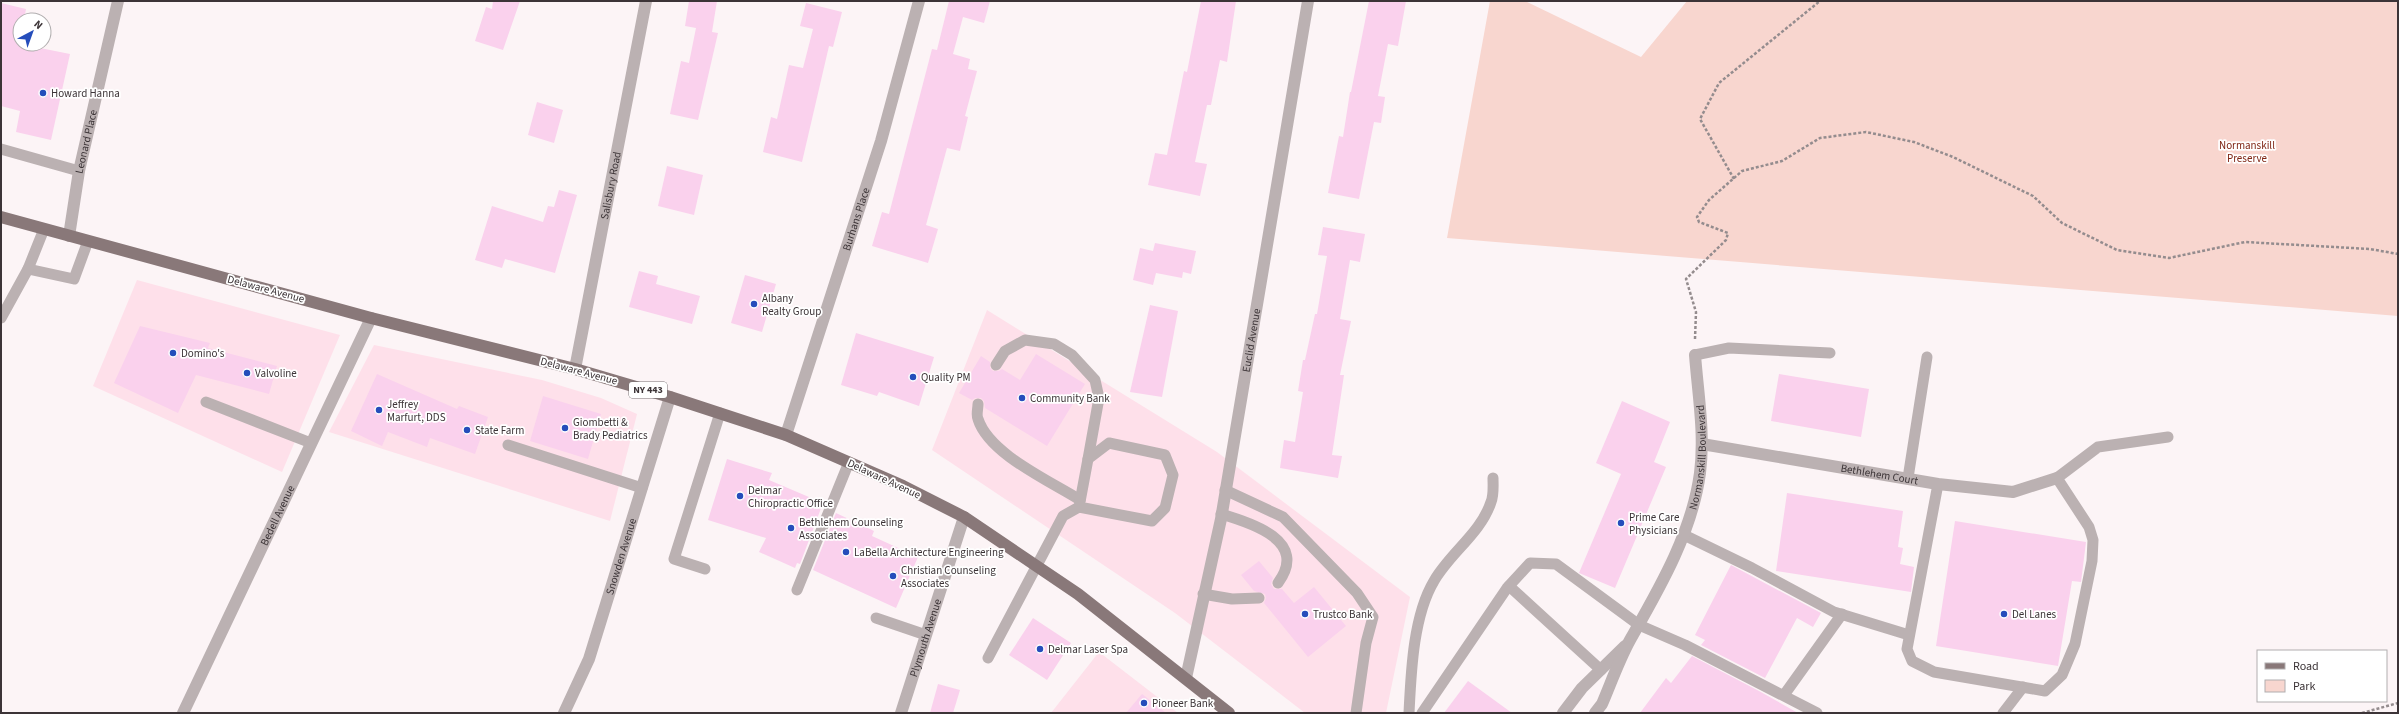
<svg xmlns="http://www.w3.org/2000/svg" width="2399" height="714" font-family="'Source Sans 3',sans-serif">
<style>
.built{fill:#fee0ea}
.green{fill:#f8d6cf}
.building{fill:#fad1ed}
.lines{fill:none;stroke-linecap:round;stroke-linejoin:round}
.path{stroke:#948c8e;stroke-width:2.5;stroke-dasharray:3 2;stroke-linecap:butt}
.service{stroke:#bbb1b2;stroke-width:11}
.minor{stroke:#bbb1b2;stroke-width:12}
.primary{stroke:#897879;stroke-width:12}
.poi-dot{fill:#254dbb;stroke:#fff;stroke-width:1.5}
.labels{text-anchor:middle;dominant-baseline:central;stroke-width:3.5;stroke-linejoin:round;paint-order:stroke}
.shield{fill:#fff;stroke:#767173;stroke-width:1}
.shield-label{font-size:10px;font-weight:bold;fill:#3c3437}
.poi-label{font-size:11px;fill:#3c3437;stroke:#fff;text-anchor:start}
.street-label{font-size:11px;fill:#3c3437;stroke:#fff}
.park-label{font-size:11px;fill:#7f2514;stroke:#fff}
</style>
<rect width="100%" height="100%" fill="#fcf4f6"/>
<!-- built -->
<g class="built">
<path d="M 137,280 L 340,335 L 282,472 L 93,386 Z"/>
<path d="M 987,310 L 1217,452 L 1410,597 L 1386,713 L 1305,713 L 1175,613 L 932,450 Z"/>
<path d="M 374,345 L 542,380 L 601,398 L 637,414 L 610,521 L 329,432 Z"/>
<path d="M 1099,652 L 1178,713 L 1051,713 Z"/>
</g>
<!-- green -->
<path class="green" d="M 1490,1 L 1525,1 L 1641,57 L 1687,1 L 2398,1 L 2398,316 L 1447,238 Z"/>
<!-- building -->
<g class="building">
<path d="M 493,1 L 520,1 L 503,50 L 475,41 L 486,7 L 492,9 Z"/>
<path d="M 689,1 L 717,1 L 712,32 L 718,33 L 698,120 L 670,114 L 681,61 L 689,63 L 696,28 L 685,26 Z"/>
<path d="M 949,1 L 990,1 L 984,23 L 963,17 L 953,54 L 970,59 L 968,69 L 977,71 L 965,116 L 968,117 L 960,151 L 947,148 L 926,225 L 938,229 L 928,263 L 872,246 L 882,212 L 889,214 L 932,49 L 937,50 Z"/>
<path d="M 1201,1 L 1236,1 L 1227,62 L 1220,60 L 1211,105 L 1207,105 L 1195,162 L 1207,164 L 1200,196 L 1148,185 L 1155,153 L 1167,155 L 1184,71 L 1187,72 Z"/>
<path d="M 1369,1 L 1406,1 L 1398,46 L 1388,44 L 1378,96 L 1385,97 L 1381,123 L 1374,122 L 1359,199 L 1328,193 L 1339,136 L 1343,137 L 1350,92 L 1351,92 Z"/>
<path d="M 1,3 L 26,9 L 24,20 L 20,20 L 18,42 L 20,44 L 70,54 L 51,140 L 16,132 L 20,111 L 1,106 Z"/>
<path d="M 806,3 L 842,12 L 833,47 L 829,46 L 802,162 L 763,152 L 771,117 L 777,119 L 789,65 L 803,68 L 813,29 L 800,26 Z"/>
<path d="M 537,102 L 563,110 L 554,143 L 528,135 Z"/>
<path d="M 667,166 L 703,175 L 694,215 L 658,206 Z"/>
<path d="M 559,190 L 577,195 L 555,273 L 505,259 L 502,268 L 475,260 L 492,206 L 543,222 L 548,206 L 554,207 Z"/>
<path d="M 1323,227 L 1365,234 L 1360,262 L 1350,260 L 1340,319 L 1351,321 L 1340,375 L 1344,375 L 1332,455 L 1342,456 L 1338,478 L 1280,468 L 1284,440 L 1295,442 L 1303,392 L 1298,391 L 1303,360 L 1305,360 L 1315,314 L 1317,314 L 1327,256 L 1318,255 Z"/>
<path d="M 1155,243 L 1196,251 L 1191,274 L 1183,272 L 1182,278 L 1156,273 L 1153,285 L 1133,280 L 1140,248 L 1153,251 Z"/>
<path d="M 639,271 L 658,276 L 656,284 L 700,296 L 692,324 L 629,307 Z"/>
<path d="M 745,275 L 776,284 L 762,332 L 731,323 Z"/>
<path d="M 1150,305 L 1178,311 L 1162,397 L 1130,392 Z"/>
<path d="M 140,326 L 210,343 L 208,348 L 277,366 L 269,394 L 196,375 L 178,413 L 114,383 Z"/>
<path d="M 856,333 L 934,357 L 919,406 L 879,392 L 877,396 L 841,385 Z"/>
<path d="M 1036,354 L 1085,384 L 1047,446 L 985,408 L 984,401 L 981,398 L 975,398 L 972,400 L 959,393 L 981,356 L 990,362 L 990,368 L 993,371 L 999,371 L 1002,369 L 1020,380 Z"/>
<path d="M 377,374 L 457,409 L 459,406 L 488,417 L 475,454 L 430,438 L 427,447 L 388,432 L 382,446 L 351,431 Z"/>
<path d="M 1779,374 L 1869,389 L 1861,437 L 1771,421 Z"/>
<path d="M 543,396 L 601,414 L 588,459 L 530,441 Z"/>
<path d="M 1622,401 L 1670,422 L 1654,462 L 1666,467 L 1615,588 L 1579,573 L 1621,474 L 1596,463 Z"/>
<path d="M 727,459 L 772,473 L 769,480 L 823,503 L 800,564 L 797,563 L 795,568 L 759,552 L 766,538 L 708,520 Z"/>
<path d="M 1787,493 L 1903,511 L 1898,547 L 1903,548 L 1900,564 L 1914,567 L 1911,592 L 1776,571 Z"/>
<path d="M 836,513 L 874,531 L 872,536 L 918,557 L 896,608 L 813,570 Z"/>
<path d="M 1955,521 L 2086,542 L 2081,582 L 2072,581 L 2058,666 L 1936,646 Z"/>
<path d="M 1259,561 L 1273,578 L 1271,584 L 1274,589 L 1282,589 L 1294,603 L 1314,587 L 1346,626 L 1308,657 L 1264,603 L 1266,598 L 1265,594 L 1254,591 L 1241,575 Z"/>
<path d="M 1731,565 L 1821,613 L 1813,627 L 1797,618 L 1765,678 L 1701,645 L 1705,640 L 1695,635 Z"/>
<path d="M 1033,618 L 1071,643 L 1047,680 L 1009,655 Z"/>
<path d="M 1692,656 L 1759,691 L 1798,713 L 1640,713 L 1666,678 L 1671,683 Z"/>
<path d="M 1468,681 L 1512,713 L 1444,713 Z"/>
<path d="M 938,684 L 960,690 L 953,713 L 930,713 Z"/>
<path d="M 1142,694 L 1166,713 L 1126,713 Z"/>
</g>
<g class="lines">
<!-- path -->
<g class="path">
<path d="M 1734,179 L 1700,119 L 1719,83 L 1820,1"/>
<path d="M 1695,339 L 1696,312 L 1686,279 L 1726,240 L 1728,233 L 1699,222 L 1697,217 L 1709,200 L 1742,171 L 1782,161 L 1820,138 L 1866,132 L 1914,142 L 1953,157 L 2033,196 L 2062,223 L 2117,250 L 2169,258 L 2245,242 L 2370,249 L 2398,254"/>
<path d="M 2362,713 L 2398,703"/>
</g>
<!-- service -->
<g class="service">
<path d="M 1,149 L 79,171"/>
<path d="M 28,269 L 74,279 L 88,241"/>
<path d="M 1,318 L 28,269 L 44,229"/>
<path d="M 1695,355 L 1729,348 L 1830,353"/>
<path d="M 996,365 L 1005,351 L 1025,340 L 1054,344 L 1072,355 L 1095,380 L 1099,398 L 1088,459"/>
<path d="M 206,402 L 311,443"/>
<path d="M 978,404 C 978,409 976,415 978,419 C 989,454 1050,481 1080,500"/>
<path d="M 508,445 L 642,488"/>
<path d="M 1908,478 L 1927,357"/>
<path d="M 1938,484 L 1907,649 L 1912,661 L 1934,672 L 2045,691 L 2062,675 L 2075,644 L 2092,561 L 2093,540 L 2089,527 L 2057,478 L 2098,447 L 2168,437"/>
<path d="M 1225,490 L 1283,517 L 1357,593 L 1373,617 L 1366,643 L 1356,713"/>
<path d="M 1221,514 C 1252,523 1309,541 1278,583"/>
<path d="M 1684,535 L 1752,568 L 1834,612 L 1909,635"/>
<path d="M 705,569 L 674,559 L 720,413"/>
<path d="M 1509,586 L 1601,670"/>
<path d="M 797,590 L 849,462"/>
<path d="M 1203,594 L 1232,599 L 1259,598"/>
<path d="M 876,618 L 926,635"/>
<path d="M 988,658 L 1063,516 L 1079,507 L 1088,459 L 1109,443 L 1165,455 L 1173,475 L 1165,508 L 1152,521 L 1079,507"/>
<path d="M 1784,695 L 1842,614"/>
<path d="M 1409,713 C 1411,673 1413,616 1434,581 C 1450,553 1481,533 1491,502 C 1494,495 1493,485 1493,478"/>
<path d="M 1422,713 L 1507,588 L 1530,563 L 1556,564 L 1639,625 L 1685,645 L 1817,713"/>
<path d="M 2003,713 L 2023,687"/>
</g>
<!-- minor -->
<g class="minor">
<path id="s1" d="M 69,236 L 79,171 L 118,1"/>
<path id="s2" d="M 575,369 L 646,1"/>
<path id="s3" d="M 786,435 L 881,141 L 919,1"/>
<path id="s4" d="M 1702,444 L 1938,484 L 2013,492 L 2057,478"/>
<path id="s5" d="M 1186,678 L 1221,519 L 1308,1"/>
<path id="s6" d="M 183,713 L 371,318"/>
<path id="s7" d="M 564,713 L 589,659 L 670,397"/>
<path id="s8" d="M 901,713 L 964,517"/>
<path d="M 1563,713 L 1582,688 L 1625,646"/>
<path id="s9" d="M 1595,713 L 1602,704 C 1611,683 1619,660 1630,640 C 1659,589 1692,533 1700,473 C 1705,434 1698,394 1695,355"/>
</g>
<!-- primary -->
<path class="primary" d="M 1,217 L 371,318 L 575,369 L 670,397 L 786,435 L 903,486 L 964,517 L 1078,594 L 1229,713"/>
</g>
<!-- markers -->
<g class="poi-dot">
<circle cx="43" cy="93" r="4"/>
<circle cx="754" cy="304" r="4"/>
<circle cx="173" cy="353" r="4"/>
<circle cx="247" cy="373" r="4"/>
<circle cx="913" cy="377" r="4"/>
<circle cx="1022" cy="398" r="4"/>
<circle cx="379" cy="410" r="4"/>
<circle cx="565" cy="428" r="4"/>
<circle cx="467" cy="430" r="4"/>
<circle cx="740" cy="496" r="4"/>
<circle cx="1621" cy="523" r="4"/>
<circle cx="791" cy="528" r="4"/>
<circle cx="846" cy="552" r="4"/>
<circle cx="893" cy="576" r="4"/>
<circle cx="1305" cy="614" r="4"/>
<circle cx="2004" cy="614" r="4"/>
<circle cx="1040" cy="649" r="4"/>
<circle cx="1144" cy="703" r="4"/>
</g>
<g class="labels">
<!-- shield labels -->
<rect class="shield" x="629" y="382" width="38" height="16" rx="3"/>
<g class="shield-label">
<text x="648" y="390">NY 443</text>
</g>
<!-- poi labels -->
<g class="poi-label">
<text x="51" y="93">Howard Hanna</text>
<text x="762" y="298">Albany<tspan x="762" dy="13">Realty Group</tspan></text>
<text x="181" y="353">Domino's</text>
<text x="255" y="373">Valvoline</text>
<text x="921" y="377">Quality PM</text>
<text x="1030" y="398">Community Bank</text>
<text x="387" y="404">Jeffrey<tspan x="387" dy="13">Marfurt, DDS</tspan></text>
<text x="573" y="422">Giombetti &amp;<tspan x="573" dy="13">Brady Pediatrics</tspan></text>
<text x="475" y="430">State Farm</text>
<text x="748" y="490">Delmar<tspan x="748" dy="13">Chiropractic Office</tspan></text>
<text x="1629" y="517">Prime Care<tspan x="1629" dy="13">Physicians</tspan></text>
<text x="799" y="522">Bethlehem Counseling<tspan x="799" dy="13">Associates</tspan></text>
<text x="854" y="552">LaBella Architecture Engineering</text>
<text x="901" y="570">Christian Counseling<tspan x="901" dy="13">Associates</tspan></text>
<text x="1313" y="614">Trustco Bank</text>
<text x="2012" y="614">Del Lanes</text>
<text x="1048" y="649">Delmar Laser Spa</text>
<text x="1152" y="703">Pioneer Bank</text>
</g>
<!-- street labels -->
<g class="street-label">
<text stroke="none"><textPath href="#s1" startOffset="96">Leonard Place</textPath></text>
<text stroke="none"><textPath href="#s2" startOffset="187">Salisbury Road</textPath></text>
<text stroke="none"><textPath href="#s3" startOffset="227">Burhans Place</textPath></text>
<text transform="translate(266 289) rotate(15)">Delaware Avenue</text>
<text stroke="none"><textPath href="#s5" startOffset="344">Euclid Avenue</textPath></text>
<text transform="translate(579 371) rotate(15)">Delaware Avenue</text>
<text stroke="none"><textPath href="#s9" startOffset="279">Normanskill Boulevard</textPath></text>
<text stroke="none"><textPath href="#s4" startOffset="180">Bethlehem Court</textPath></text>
<text transform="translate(884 479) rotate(25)">Delaware Avenue</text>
<text stroke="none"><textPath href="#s6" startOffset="219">Bedell Avenue</textPath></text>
<text stroke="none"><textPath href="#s7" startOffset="167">Snowden Avenue</textPath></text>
<text stroke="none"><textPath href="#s8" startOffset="79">Plymouth Avenue</textPath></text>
</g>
<!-- park labels -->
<g class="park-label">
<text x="2247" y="145">Normanskill<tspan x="2247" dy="13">Preserve</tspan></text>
</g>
</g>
<!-- border -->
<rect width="2399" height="714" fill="none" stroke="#3c3437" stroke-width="4"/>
<!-- legend -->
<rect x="2257" y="650" width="130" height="52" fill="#ffffff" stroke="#b1aeaf"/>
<rect x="2265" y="663" width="20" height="6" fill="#897879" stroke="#b1aeaf"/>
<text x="2293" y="670" font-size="12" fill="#3c3437">Road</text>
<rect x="2265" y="680" width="20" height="12" fill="#f8d6cf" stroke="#b1aeaf"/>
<text x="2293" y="690" font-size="12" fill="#3c3437">Park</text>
<!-- north arrow -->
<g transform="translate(32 32) rotate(41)"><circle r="19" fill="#ffffff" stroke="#b1aeaf"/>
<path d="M0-3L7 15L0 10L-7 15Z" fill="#254dbb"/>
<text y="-6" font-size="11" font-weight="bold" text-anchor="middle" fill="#3c3437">N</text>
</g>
</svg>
